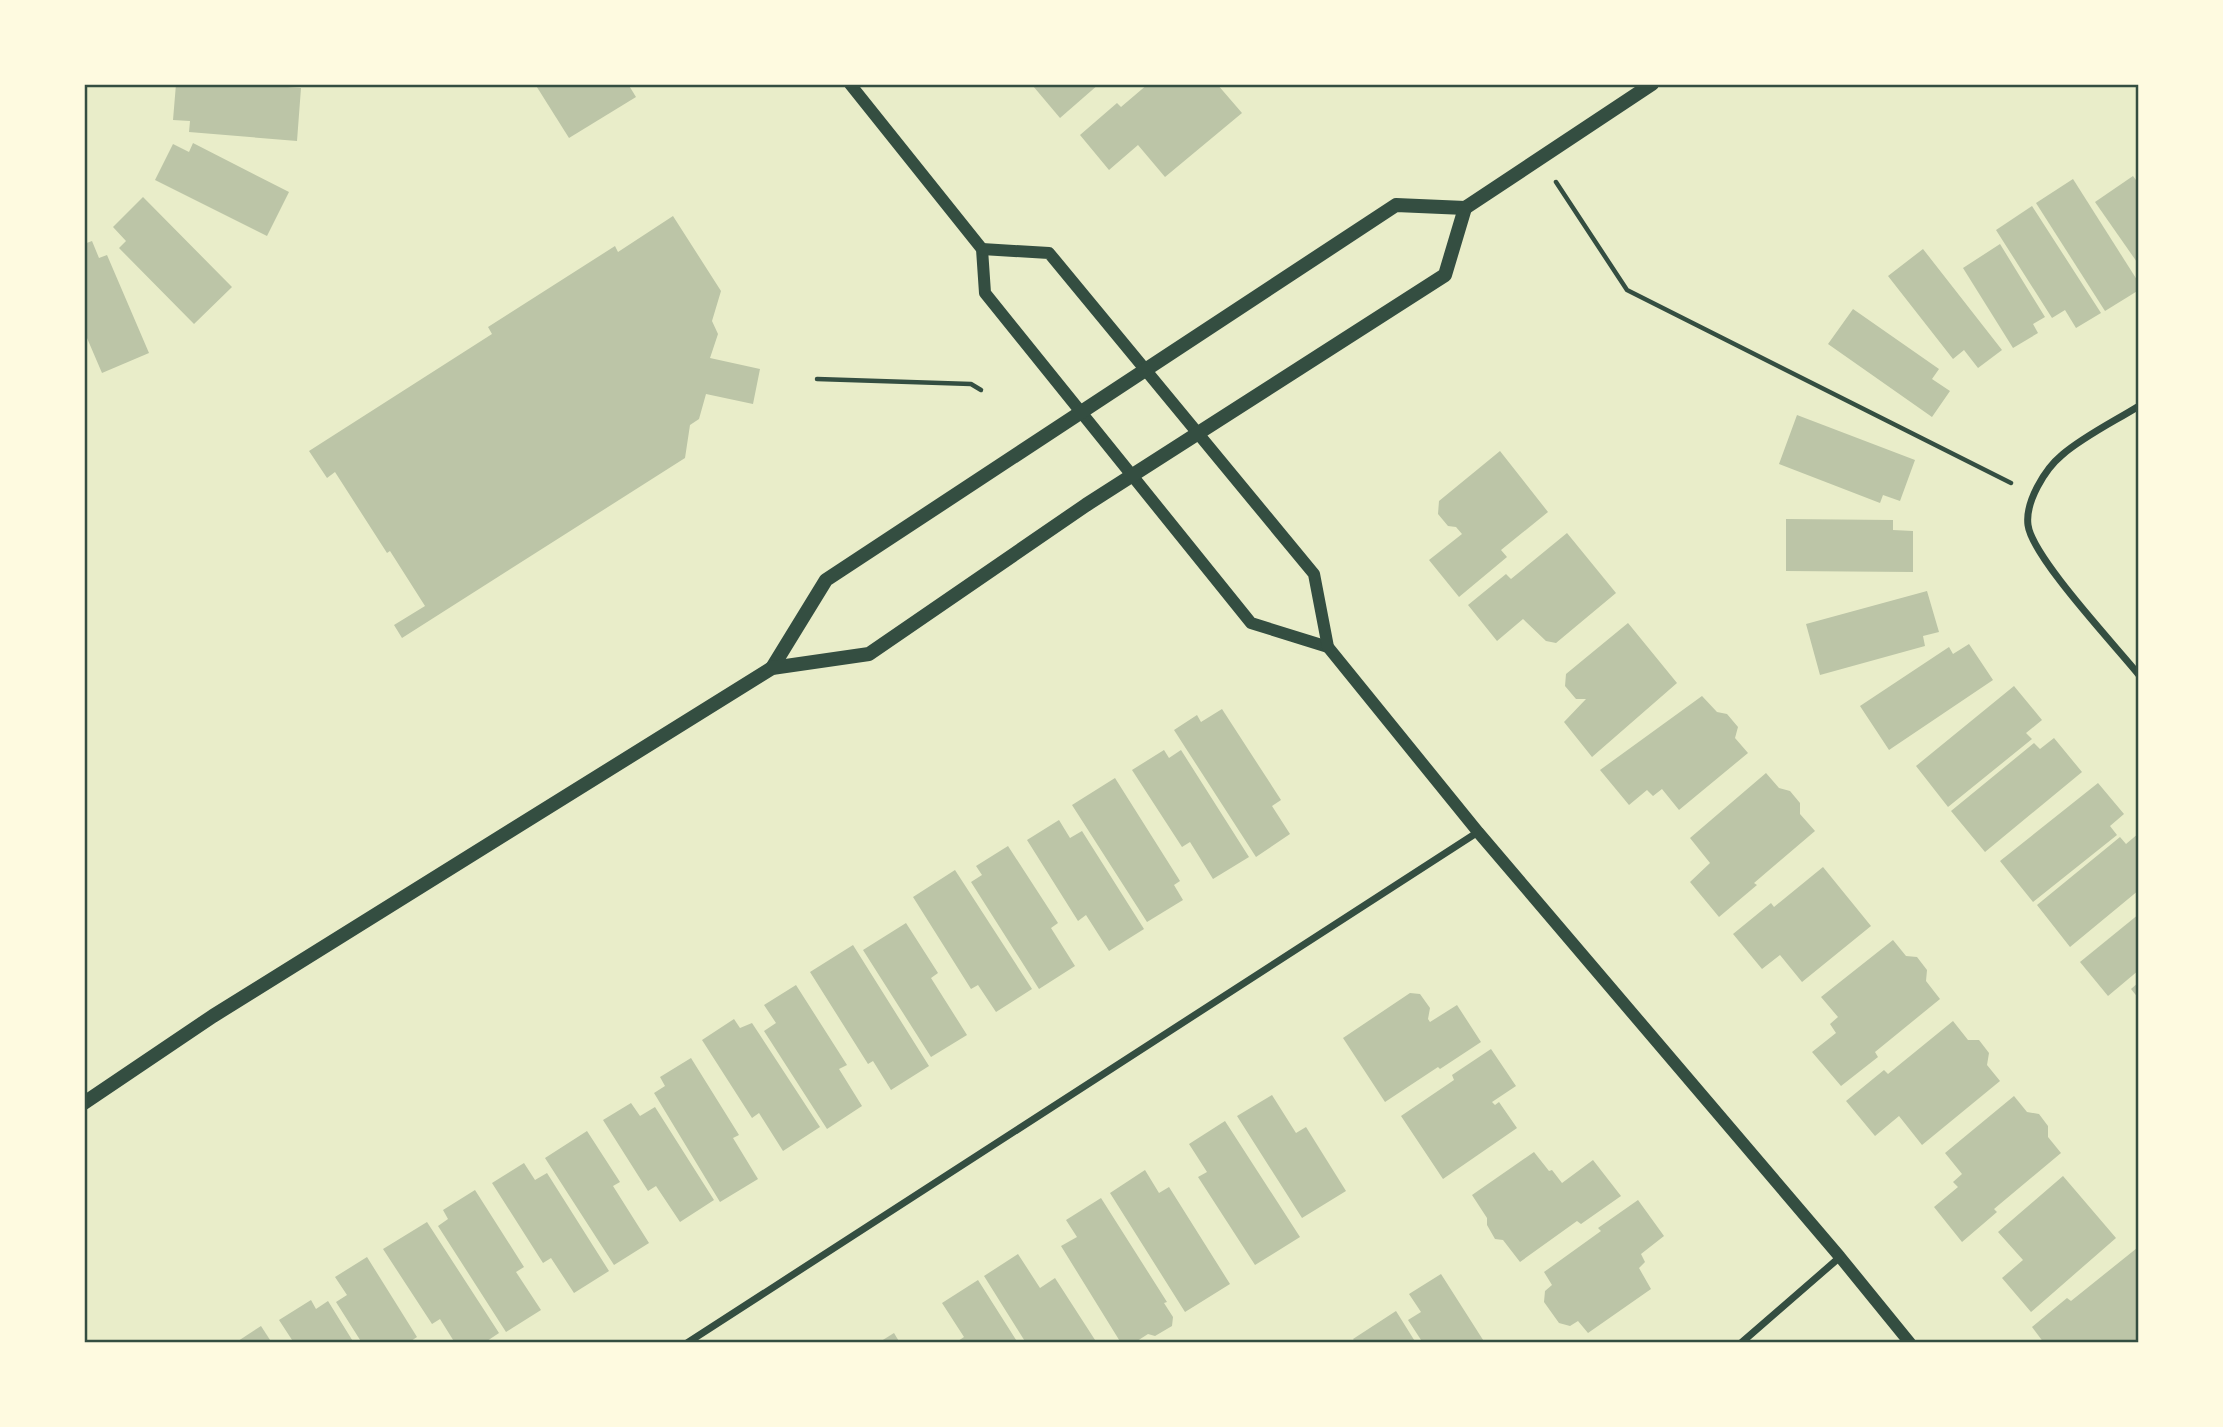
<svg xmlns="http://www.w3.org/2000/svg" width="2223" height="1427" font-family="'Times New Roman',serif">
<style>
.building{fill:#bcc5a7}
.lines{fill:none;stroke-linecap:round;stroke-linejoin:round}
.path{stroke:#344e41;stroke-width:4.5}
.minor{stroke:#344e41;stroke-width:7}
.tertiary{stroke:#344e41;stroke-width:12}
.secondary{stroke:#344e41;stroke-width:14}
.neatline{fill:none;stroke:#344e41;stroke-width:2.5}
</style>
<rect width="100%" height="100%" fill="#e9edc9"/>
<!-- building -->
<g class="building">
<path d="M 176,84 L 248,84 L 301,88 L 297,141 L 189,132 L 190,121 L 173,120 Z"/>
<path d="M 535,84 L 628,84 L 636,97 L 569,138 Z"/>
<path d="M 1036,84 L 1099,84 L 1060,118 L 1033,86 Z"/>
<path d="M 1148,84 L 1217,84 L 1242,113 L 1165,177 L 1138,145 L 1109,170 L 1080,135 L 1117,103 L 1121,107 Z"/>
<path d="M 193,143 L 289,192 L 267,236 L 155,180 L 173,144 L 189,152 Z"/>
<path d="M 2133,176 L 2139,184 L 2139,265 L 2095,202 Z"/>
<path d="M 2073,179 L 2139,283 L 2139,290 L 2105,311 L 2036,203 Z"/>
<path d="M 143,197 L 232,287 L 194,324 L 119,248 L 126,241 L 113,227 Z"/>
<path d="M 2032,206 L 2101,313 L 2076,328 L 2065,310 L 2052,318 L 1996,230 Z"/>
<path d="M 673,216 L 721,291 L 712,321 L 718,334 L 710,358 L 760,369 L 753,404 L 706,394 L 699,419 L 690,425 L 685,458 L 402,638 L 394,625 L 425,606 L 390,551 L 387,553 L 335,472 L 327,478 L 309,451 L 492,334 L 488,327 L 615,246 L 618,252 Z"/>
<path d="M 92,241 L 99,258 L 107,255 L 149,353 L 102,373 L 84,331 L 84,244 Z"/>
<path d="M 2000,244 L 2045,317 L 2033,324 L 2038,333 L 2013,348 L 1963,268 Z"/>
<path d="M 1923,249 L 2002,350 L 1978,368 L 1964,350 L 1953,359 L 1888,276 Z"/>
<path d="M 1853,309 L 1939,369 L 1932,379 L 1950,391 L 1932,417 L 1828,344 Z"/>
<path d="M 1797,415 L 1915,460 L 1900,501 L 1883,495 L 1880,503 L 1779,464 Z"/>
<path d="M 1500,451 L 1548,512 L 1501,550 L 1507,557 L 1459,597 L 1429,560 L 1462,534 L 1456,527 L 1448,526 L 1438,514 L 1439,501 Z"/>
<path d="M 1786,519 L 1893,520 L 1893,530 L 1913,531 L 1913,572 L 1786,571 Z"/>
<path d="M 1567,533 L 1616,593 L 1556,643 L 1546,641 L 1523,619 L 1497,641 L 1468,605 L 1506,574 L 1511,579 Z"/>
<path d="M 1927,591 L 1939,632 L 1923,636 L 1925,646 L 1820,675 L 1806,624 Z"/>
<path d="M 1628,623 L 1677,683 L 1592,757 L 1564,722 L 1586,699 L 1576,699 L 1565,686 L 1566,674 Z"/>
<path d="M 1969,644 L 1993,680 L 1889,750 L 1860,706 L 1949,647 L 1953,654 Z"/>
<path d="M 2014,686 L 2042,720 L 2026,733 L 2032,739 L 1948,807 L 1916,766 Z"/>
<path d="M 1702,696 L 1717,712 L 1727,714 L 1738,727 L 1735,738 L 1748,753 L 1679,810 L 1662,789 L 1653,796 L 1647,790 L 1629,805 L 1600,770 Z"/>
<path d="M 1222,709 L 1281,800 L 1272,806 L 1290,834 L 1256,857 L 1174,730 L 1197,715 L 1201,722 Z"/>
<path d="M 2054,738 L 2082,772 L 1985,852 L 1951,811 L 2034,743 L 2040,749 Z"/>
<path d="M 1164,750 L 1169,758 L 1181,750 L 1249,857 L 1213,879 L 1190,842 L 1182,847 L 1132,770 Z"/>
<path d="M 1766,773 L 1779,788 L 1790,791 L 1800,803 L 1800,814 L 1815,831 L 1754,883 L 1757,885 L 1719,917 L 1690,882 L 1710,863 L 1690,838 Z"/>
<path d="M 1115,778 L 1180,881 L 1174,885 L 1183,900 L 1147,922 L 1072,805 Z"/>
<path d="M 2098,783 L 2124,814 L 2110,826 L 2117,835 L 2033,902 L 2000,861 Z"/>
<path d="M 1059,820 L 1070,838 L 1082,831 L 1144,929 L 1109,951 L 1086,915 L 1078,921 L 1027,840 Z"/>
<path d="M 2139,833 L 2139,890 L 2070,947 L 2037,905 L 2120,837 L 2126,844 Z"/>
<path d="M 1008,846 L 1058,923 L 1051,928 L 1075,966 L 1039,989 L 971,882 L 982,875 L 976,866 Z"/>
<path d="M 1823,867 L 1871,926 L 1802,982 L 1780,955 L 1762,969 L 1733,934 L 1771,903 L 1774,907 Z"/>
<path d="M 955,870 L 1032,989 L 996,1012 L 978,985 L 971,989 L 913,897 Z"/>
<path d="M 2139,914 L 2139,970 L 2108,996 L 2080,962 Z"/>
<path d="M 906,923 L 938,973 L 931,978 L 967,1035 L 931,1057 L 863,950 Z"/>
<path d="M 1893,940 L 1906,956 L 1917,957 L 1927,970 L 1926,981 L 1940,999 L 1875,1052 L 1878,1057 L 1841,1086 L 1812,1052 L 1836,1033 L 1830,1024 L 1838,1017 L 1821,997 Z"/>
<path d="M 853,945 L 929,1066 L 891,1090 L 873,1061 L 868,1064 L 810,972 Z"/>
<path d="M 2139,982 L 2139,999 L 2131,989 Z"/>
<path d="M 796,985 L 847,1065 L 839,1069 L 862,1106 L 827,1129 L 764,1031 L 776,1023 L 764,1005 Z"/>
<path d="M 1410,993 L 1420,994 L 1430,1008 L 1428,1019 L 1430,1022 L 1457,1005 L 1481,1042 L 1440,1069 L 1438,1067 L 1385,1102 L 1343,1038 Z"/>
<path d="M 734,1019 L 740,1028 L 752,1023 L 820,1127 L 783,1151 L 759,1113 L 752,1118 L 702,1040 Z"/>
<path d="M 1953,1021 L 1968,1040 L 1979,1040 L 1989,1053 L 1987,1065 L 2000,1081 L 1922,1145 L 1899,1116 L 1875,1136 L 1846,1101 L 1884,1070 L 1888,1074 Z"/>
<path d="M 1491,1049 L 1516,1086 L 1492,1102 L 1495,1105 L 1499,1102 L 1517,1128 L 1443,1179 L 1401,1116 L 1454,1080 L 1452,1075 Z"/>
<path d="M 691,1058 L 739,1135 L 733,1138 L 758,1179 L 720,1202 L 654,1093 L 665,1086 L 660,1077 Z"/>
<path d="M 1272,1095 L 1296,1133 L 1306,1127 L 1346,1191 L 1302,1218 L 1237,1116 Z"/>
<path d="M 2014,1096 L 2027,1112 L 2039,1114 L 2048,1126 L 2048,1137 L 2061,1153 L 1994,1209 L 1997,1212 L 1962,1242 L 1934,1207 L 1958,1187 L 1953,1182 L 1962,1174 L 1945,1153 Z"/>
<path d="M 631,1103 L 640,1116 L 655,1107 L 714,1200 L 680,1222 L 656,1186 L 648,1191 L 603,1120 Z"/>
<path d="M 1225,1121 L 1300,1237 L 1255,1265 L 1198,1177 L 1207,1172 L 1189,1144 Z"/>
<path d="M 587,1131 L 620,1182 L 613,1186 L 649,1243 L 614,1265 L 545,1158 Z"/>
<path d="M 1534,1152 L 1549,1171 L 1552,1170 L 1562,1183 L 1593,1160 L 1621,1196 L 1581,1224 L 1577,1221 L 1520,1262 L 1503,1240 L 1495,1239 L 1487,1225 L 1487,1218 L 1472,1195 Z"/>
<path d="M 524,1163 L 535,1180 L 547,1173 L 609,1271 L 574,1293 L 551,1258 L 543,1263 L 492,1183 Z"/>
<path d="M 1145,1170 L 1159,1193 L 1169,1187 L 1230,1284 L 1185,1312 L 1110,1193 Z"/>
<path d="M 2063,1176 L 2116,1238 L 2031,1312 L 2002,1278 L 2023,1260 L 1998,1232 Z"/>
<path d="M 475,1190 L 524,1267 L 516,1272 L 541,1310 L 506,1332 L 438,1226 L 448,1219 L 443,1210 Z"/>
<path d="M 1101,1198 L 1167,1302 L 1164,1303 L 1173,1317 L 1172,1326 L 1155,1336 L 1148,1334 L 1134,1343 L 1121,1343 L 1061,1246 L 1077,1237 L 1066,1220 Z"/>
<path d="M 1638,1200 L 1664,1236 L 1641,1254 L 1645,1262 L 1639,1268 L 1651,1289 L 1588,1333 L 1578,1321 L 1570,1326 L 1559,1323 L 1544,1302 L 1545,1291 L 1552,1285 L 1544,1272 L 1601,1231 L 1598,1228 Z"/>
<path d="M 427,1222 L 499,1333 L 484,1343 L 455,1343 L 440,1319 L 432,1324 L 383,1249 Z"/>
<path d="M 2137,1248 L 2139,1251 L 2139,1342 L 2044,1343 L 2032,1327 L 2067,1298 L 2071,1301 Z"/>
<path d="M 1018,1254 L 1040,1288 L 1055,1278 L 1097,1343 L 1026,1343 L 984,1276 Z"/>
<path d="M 367,1257 L 417,1337 L 411,1341 L 412,1343 L 362,1343 L 336,1302 L 347,1295 L 335,1277 Z"/>
<path d="M 1441,1274 L 1485,1343 L 1423,1343 L 1408,1320 L 1421,1312 L 1409,1294 Z"/>
<path d="M 978,1280 L 1018,1343 L 955,1343 L 964,1337 L 942,1303 Z"/>
<path d="M 311,1300 L 316,1309 L 328,1301 L 354,1343 L 294,1343 L 279,1320 Z"/>
<path d="M 1396,1311 L 1416,1343 L 1356,1343 L 1353,1339 Z"/>
<path d="M 261,1326 L 272,1343 L 235,1343 Z"/>
<path d="M 894,1333 L 900,1343 L 878,1343 Z"/>
</g>
<g class="lines">
<!-- path -->
<g class="path">
<path d="M 1556,182 L 1627,290 L 2011,483"/>
<path d="M 817,379 L 971,384 L 981,390"/>
</g>
<!-- minor -->
<g class="minor">
<path d="M 2139,406 C 2115,421 2084,436 2062,455 C 2045,469 2025,502 2028,525 C 2032,557 2115,645 2139,675"/>
<path d="M 687,1343 L 1478,832"/>
<path d="M 1741,1343 L 1840,1257"/>
</g>
<!-- tertiary -->
<g class="tertiary">
<path d="M 850,84 L 982,249 L 985,293 L 1251,623 L 1328,647"/>
<path d="M 982,249 L 1049,253 L 1314,574 L 1328,647 L 1478,832 L 1840,1257 L 1910,1343"/>
</g>
<!-- secondary -->
<g class="secondary">
<path d="M 772,668 L 826,580 L 1396,205 L 1465,208 L 1652,84"/>
<path d="M 84,1103 L 213,1016 L 772,668 L 869,654 L 1086,505 L 1445,275 L 1465,208"/>
</g>
</g>
<!-- border -->
<rect width="2223" height="1427" fill="none" stroke="#fefae0" stroke-width="172"/>
<rect x="86" y="86" width="2051" height="1255" class="neatline"/>
</svg>
